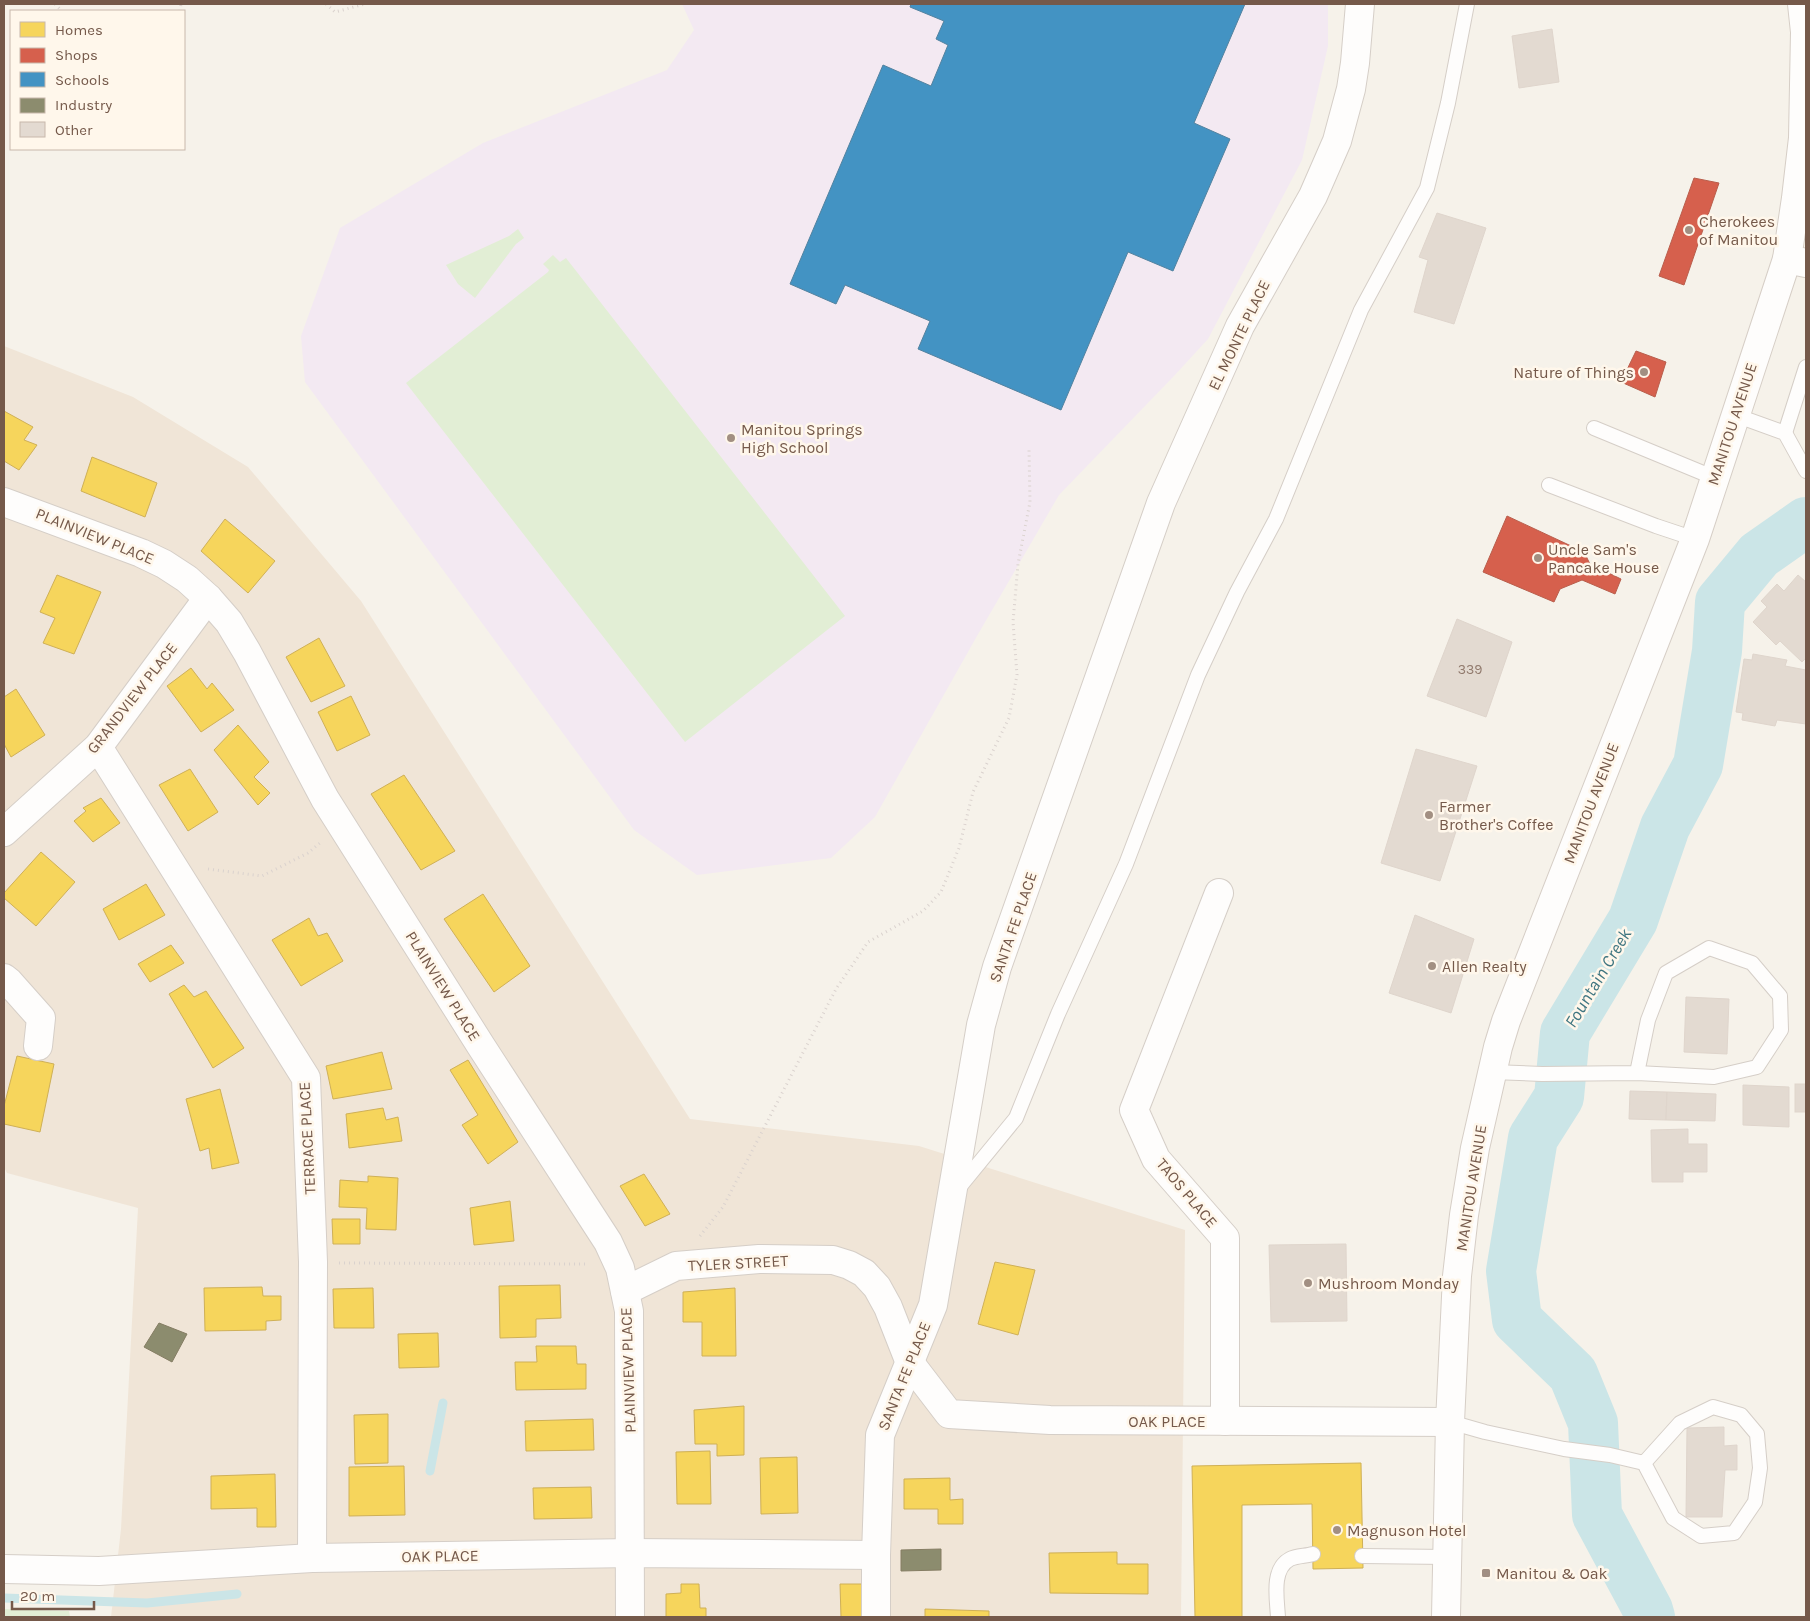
<svg xmlns="http://www.w3.org/2000/svg" width="1810" height="1621" font-family="Karla,sans-serif">
<style>
.residential{fill:#f0e5d7}
.education{fill:#f3e9f2}
.green{fill:#e2eed5}
.homes{fill:#f6d55c;stroke:#cfb057}
.shops{fill:#d6604d;stroke:#b95e4c}
.schools{fill:#4393c3;stroke:#52829f}
.industry{fill:#8c8c6e;stroke:#857d63}
.lines{fill:none;stroke-linecap:round;stroke-linejoin:round}
.stream{stroke:#cbe5e7;stroke-width:9}
.river{stroke:#cbe5e7;stroke-width:50}
.building{fill:#e3dad1;stroke:#dfd5cc}
.lane-casing{stroke:#d5cec7;stroke-width:16}
.street-casing{stroke:#d5cec7;stroke-width:30}
.secondary-casing{stroke:#d6cec6;stroke-width:30}
.path{stroke:#dad2ce;stroke-width:3;stroke-dasharray:1 4;stroke-linecap:butt}
.lane{stroke:#fefdfc;stroke-width:14}
.street{stroke:#fefdfc;stroke-width:28}
.secondary{stroke:#fefdfc;stroke-width:28}
.poi-dot{fill:#a28f82;stroke:#fff7eb;stroke-width:2}
.labels{text-anchor:middle;dominant-baseline:central;stroke-width:5;stroke-linejoin:round;paint-order:stroke}
.number-label{font-size:14px;fill:#927b6e}
.poi-label{font-size:16px;fill:#75594a;stroke:#fff7eb;text-anchor:start}
.street-label{font-size:16px;fill:#75594a;stroke:#fff7eb}
.water-label{font-size:18px;font-style:italic;fill:#407681;stroke:#fff7eb}
</style>
<rect width="100%" height="100%" fill="#f6f2ea"/>
<!-- residential -->
<path class="residential" d="M 4,346 L 133,397 L 248,467 L 361,601 L 690,1119 L 919,1146 L 1185,1230 L 1181,1617 L 111,1617 L 121,1529 L 138,1208 L 7,1173 L 4,1167 Z"/>
<!-- education -->
<path class="education" d="M 682,4 L 1328,4 L 1328,46 L 1302,160 L 1208,339 L 1174,376 L 1059,495 L 977,636 L 875,817 L 831,858 L 697,875 L 634,830 L 305,382 L 301,336 L 340,228 L 483,143 L 667,70 L 694,30 Z"/>
<!-- green -->
<g class="green">
<path d="M 518,229 L 524,238 L 516,244 L 475,298 L 458,284 L 446,265 L 509,236 Z"/>
<path d="M 553,255 L 560,262 L 566,258 L 845,616 L 685,742 L 406,383 L 548,272 L 549,270 L 543,264 Z"/>
<path d="M 4,1609 L 69,1611 L 70,1617 L 4,1617 Z"/>
</g>
<!-- homes -->
<g class="homes">
<path d="M 4,411 L 33,427 L 24,440 L 37,445 L 19,470 L 4,461 Z"/>
<path d="M 92,457 L 157,483 L 145,517 L 81,491 Z"/>
<path d="M 225,519 L 275,561 L 248,593 L 201,551 Z"/>
<path d="M 57,575 L 101,592 L 74,654 L 43,643 L 55,618 L 40,612 Z"/>
<path d="M 319,638 L 345,686 L 311,702 L 286,657 Z"/>
<path d="M 191,668 L 207,689 L 212,683 L 234,710 L 201,732 L 167,686 Z"/>
<path d="M 16,689 L 45,735 L 11,757 L 4,744 L 4,697 Z"/>
<path d="M 351,696 L 370,735 L 337,751 L 318,712 Z"/>
<path d="M 238,725 L 269,762 L 254,777 L 270,793 L 258,805 L 214,750 Z"/>
<path d="M 190,769 L 218,812 L 188,831 L 159,785 Z"/>
<path d="M 404,775 L 455,851 L 421,870 L 371,794 Z"/>
<path d="M 101,798 L 120,823 L 93,842 L 74,821 L 86,811 L 83,808 Z"/>
<path d="M 41,852 L 75,882 L 36,926 L 4,898 L 4,893 Z"/>
<path d="M 146,884 L 165,915 L 119,940 L 103,909 Z"/>
<path d="M 483,894 L 530,966 L 494,992 L 444,919 Z"/>
<path d="M 309,918 L 318,936 L 327,933 L 343,961 L 301,986 L 272,940 Z"/>
<path d="M 171,945 L 184,963 L 150,982 L 138,964 Z"/>
<path d="M 184,985 L 194,997 L 206,991 L 244,1048 L 213,1068 L 169,994 Z"/>
<path d="M 382,1052 L 392,1089 L 333,1099 L 326,1066 Z"/>
<path d="M 17,1056 L 54,1064 L 40,1132 L 4,1124 L 4,1106 Z"/>
<path d="M 468,1060 L 518,1142 L 488,1164 L 462,1125 L 478,1115 L 450,1070 Z"/>
<path d="M 220,1089 L 239,1163 L 212,1169 L 209,1148 L 200,1151 L 186,1099 Z"/>
<path d="M 383,1108 L 386,1120 L 398,1117 L 402,1141 L 349,1148 L 346,1114 Z"/>
<path d="M 644,1174 L 670,1214 L 645,1226 L 620,1186 Z"/>
<path d="M 368,1176 L 398,1178 L 396,1230 L 366,1229 L 367,1208 L 339,1207 L 340,1180 L 368,1182 Z"/>
<path d="M 510,1201 L 514,1241 L 474,1245 L 470,1208 Z"/>
<path d="M 332,1219 L 360,1219 L 360,1244 L 333,1244 Z"/>
<path d="M 995,1262 L 1035,1270 L 1018,1335 L 978,1324 Z"/>
<path d="M 560,1285 L 561,1318 L 536,1319 L 536,1337 L 500,1338 L 499,1286 Z"/>
<path d="M 262,1287 L 263,1296 L 281,1296 L 281,1320 L 266,1321 L 266,1330 L 205,1331 L 204,1288 Z"/>
<path d="M 373,1288 L 374,1328 L 334,1328 L 333,1289 Z"/>
<path d="M 735,1288 L 736,1356 L 702,1356 L 702,1322 L 683,1322 L 683,1292 Z"/>
<path d="M 438,1333 L 439,1367 L 399,1368 L 398,1334 Z"/>
<path d="M 536,1346 L 576,1346 L 577,1364 L 586,1364 L 586,1389 L 516,1390 L 515,1362 L 537,1362 Z"/>
<path d="M 744,1406 L 744,1455 L 717,1456 L 717,1444 L 695,1444 L 694,1410 Z"/>
<path d="M 388,1414 L 388,1463 L 355,1464 L 354,1415 Z"/>
<path d="M 593,1419 L 594,1450 L 526,1451 L 525,1421 Z"/>
<path d="M 710,1451 L 711,1504 L 677,1504 L 676,1452 Z"/>
<path d="M 797,1457 L 798,1513 L 761,1514 L 760,1458 Z"/>
<path d="M 1361,1463 L 1363,1568 L 1313,1569 L 1312,1504 L 1242,1505 L 1242,1617 L 1195,1617 L 1192,1466 Z"/>
<path d="M 404,1466 L 405,1515 L 349,1516 L 349,1467 Z"/>
<path d="M 275,1474 L 276,1527 L 257,1527 L 257,1508 L 211,1509 L 211,1476 Z"/>
<path d="M 950,1478 L 950,1500 L 963,1499 L 963,1524 L 938,1524 L 938,1509 L 904,1509 L 904,1479 Z"/>
<path d="M 591,1487 L 592,1518 L 534,1519 L 533,1488 Z"/>
<path d="M 1117,1552 L 1117,1564 L 1148,1564 L 1148,1594 L 1050,1593 L 1049,1553 Z"/>
<path d="M 681,1584 L 699,1584 L 700,1608 L 706,1608 L 706,1617 L 666,1617 L 666,1594 L 681,1593 Z"/>
<path d="M 840,1584 L 862,1584 L 862,1617 L 841,1617 Z"/>
<path d="M 925,1609 L 989,1611 L 989,1617 L 925,1617 Z"/>
</g>
<!-- shops -->
<g class="shops">
<path d="M 1694,178 L 1719,183 L 1684,285 L 1659,276 Z"/>
<path d="M 1636,351 L 1666,362 L 1655,397 L 1621,382 Z"/>
<path d="M 1507,516 L 1584,552 L 1590,564 L 1621,579 L 1615,594 L 1582,580 L 1560,589 L 1554,602 L 1483,572 Z"/>
</g>
<!-- schools -->
<path class="schools" d="M 911,4 L 1245,4 L 1194,123 L 1230,139 L 1173,271 L 1128,252 L 1061,410 L 918,349 L 930,321 L 845,285 L 836,304 L 790,284 L 883,65 L 931,86 L 948,45 L 936,39 L 944,21 L 910,7 Z"/>
<!-- industry -->
<g class="industry">
<path d="M 159,1323 L 187,1334 L 172,1362 L 144,1347 Z"/>
<path d="M 941,1549 L 941,1570 L 901,1571 L 901,1550 Z"/>
</g>
<g class="lines">
<!-- stream -->
<g class="stream">
<path d="M 430,1471 L 443,1403"/>
<path d="M 4,1598 L 147,1603 L 237,1594"/>
</g>
<!-- river -->
<path class="river" d="M 1650,1617 L 1648,1610 L 1597,1515 L 1593,1423 L 1573,1374 L 1517,1320 L 1511,1271 L 1533,1138 L 1559,1097 L 1565,1033 L 1633,920 L 1665,827 L 1698,765 L 1717,651 L 1720,602 L 1759,555 L 1806,522"/>
</g>
<!-- building -->
<g class="building">
<path d="M 1552,29 L 1559,82 L 1519,88 L 1512,36 Z"/>
<path d="M 1437,213 L 1486,228 L 1454,324 L 1414,312 L 1428,260 L 1419,257 Z"/>
<path d="M 1798,575 L 1806,582 L 1806,658 L 1802,662 L 1780,641 L 1776,645 L 1753,622 L 1767,607 L 1761,601 L 1777,584 L 1784,591 Z"/>
<path d="M 1457,619 L 1512,642 L 1486,717 L 1427,696 Z"/>
<path d="M 1753,654 L 1787,660 L 1785,666 L 1806,670 L 1806,724 L 1777,720 L 1775,726 L 1742,720 L 1743,713 L 1736,712 L 1744,659 L 1752,660 Z"/>
<path d="M 1416,749 L 1477,766 L 1440,881 L 1381,863 Z"/>
<path d="M 1415,915 L 1474,939 L 1451,1013 L 1389,993 Z"/>
<path d="M 1686,997 L 1729,999 L 1727,1054 L 1684,1052 Z"/>
<rect x="1795" y="1084" width="11" height="28"/>
<path d="M 1743,1085 L 1789,1087 L 1789,1127 L 1743,1125 Z"/>
<path d="M 1630,1091 L 1667,1092 L 1666,1120 L 1629,1119 Z"/>
<path d="M 1667,1092 L 1716,1094 L 1715,1121 L 1666,1120 Z"/>
<path d="M 1688,1129 L 1688,1144 L 1707,1144 L 1707,1172 L 1683,1172 L 1683,1182 L 1652,1182 L 1651,1130 Z"/>
<path d="M 1346,1244 L 1347,1321 L 1271,1322 L 1269,1245 Z"/>
<path d="M 1724,1427 L 1724,1446 L 1737,1445 L 1737,1470 L 1725,1470 L 1722,1517 L 1686,1517 L 1687,1428 Z"/>
</g>
<g class="lines">
<!-- lane casing -->
<g class="lane-casing">
<g id="lane">
<path d="M 1735,415 L 1785,433 L 1806,471"/>
<path d="M 1594,428 L 1715,478"/>
<path d="M 1785,433 L 1806,367"/>
<path d="M 1549,485 L 1656,526 L 1695,539"/>
<path d="M 1492,1072 L 1542,1074 L 1637,1073 L 1714,1077 L 1757,1067 L 1781,1030 L 1780,996 L 1752,963 L 1709,948 L 1666,973 L 1648,1020 L 1637,1073"/>
<path d="M 957,1190 L 1016,1118 L 1058,1014 L 1126,864 L 1198,675 L 1237,592 L 1276,519 L 1361,310 L 1427,188 L 1448,103 L 1467,4"/>
<path d="M 1450,1422 L 1485,1432 L 1564,1449 L 1610,1455 L 1644,1463 L 1673,1518 L 1701,1536 L 1734,1533 L 1755,1502 L 1760,1468 L 1757,1434 L 1741,1415 L 1713,1407 L 1680,1423 L 1644,1463"/>
<path d="M 1362,1556 L 1447,1557"/>
<path d="M 1278,1617 C 1277,1599 1271,1569 1290,1559 C 1296,1556 1306,1556 1313,1554"/>
</g>
</g>
<!-- street casing -->
<g class="street-casing">
<g id="street">
<path d="M 1787,259 L 1806,263"/>
<path d="M 4,502 L 141,553 L 164,564 L 187,579 L 208,598 L 229,622 L 247,652 L 325,799 L 481,1046 L 608,1242 L 620,1268 L 629,1311 L 630,1617"/>
<path d="M 98,747 L 306,1078 L 313,1262 L 312,1558"/>
<path d="M 4,832 L 98,747 L 208,598"/>
<path d="M 1219,893 L 1134,1110 L 1156,1159 L 1225,1238 L 1225,1421"/>
<path d="M 4,978 L 9,982 L 41,1018 L 38,1046"/>
<path d="M 625,1291 L 676,1266 L 759,1259 L 833,1260 L 849,1265 L 864,1273 L 877,1287 L 888,1307 L 910,1363 L 949,1414 L 1050,1420 L 1450,1422"/>
<path d="M 4,1569 L 99,1571 L 312,1558 L 631,1553 L 876,1555"/>
<path d="M 876,1617 L 876,1555 L 880,1435 L 933,1305 L 981,1025 L 997,967 L 1161,503 L 1240,326 L 1313,196 L 1337,141 L 1351,89 L 1355,63 L 1360,4"/>
</g>
</g>
<!-- secondary casing -->
<g class="secondary-casing">
<path id="secondary" d="M 1446,1617 L 1450,1422 L 1457,1276 L 1464,1215 L 1475,1148 L 1498,1047 L 1506,1021 L 1695,539 L 1787,259 L 1796,198 L 1803,138 L 1805,32 L 1802,4"/>
</g>
<!-- path -->
<g class="path">
<path d="M 55,4 L 62,11"/>
<path d="M 326,4 L 335,12 L 365,4"/>
<path d="M 180,11 L 181,4"/>
<path d="M 208,869 L 262,876 L 308,853 L 320,843"/>
<path d="M 700,1236 L 723,1207 L 836,989 L 868,942 L 923,911 L 941,892 L 959,848 L 973,792 L 1009,718 L 1017,675 L 1013,622 L 1018,564 L 1030,502 L 1029,450"/>
<path d="M 339,1263 L 588,1264"/>
</g>
<!-- lane -->
<use href="#lane" class="lane"/>
<!-- street -->
<use href="#street" class="street"/>
<!-- secondary -->
<use href="#secondary" class="secondary"/>
</g>
<!-- markers -->
<g class="poi-dot">
<circle cx="1689" cy="230" r="5"/>
<circle cx="1644" cy="372" r="5"/>
<circle cx="731" cy="438" r="5"/>
<circle cx="1538" cy="558" r="5"/>
<circle cx="1429" cy="815" r="5"/>
<circle cx="1432" cy="966" r="5"/>
<circle cx="1308" cy="1283" r="5"/>
<circle cx="1337" cy="1530" r="5"/>
<rect x="1481" y="1568" width="10" height="10" rx="2.5"/>
</g>
<g class="labels">
<!-- number labels -->
<g class="number-label">
<text x="1470" y="669">339</text>
</g>
<!-- poi labels -->
<g class="poi-label">
<text x="1699" y="221">Cherokees<tspan x="1699" dy="18">of Manitou</tspan></text>
<text x="1634" y="372" text-anchor="end">Nature of Things</text>
<text x="741" y="429">Manitou Springs<tspan x="741" dy="18">High School</tspan></text>
<text x="1548" y="549">Uncle Sam's<tspan x="1548" dy="18">Pancake House</tspan></text>
<text x="1439" y="806">Farmer<tspan x="1439" dy="18">Brother's Coffee</tspan></text>
<text x="1442" y="966">Allen Realty</text>
<text x="1318" y="1283">Mushroom Monday</text>
<text x="1347" y="1530">Magnuson Hotel</text>
<text x="1496" y="1573">Manitou &amp; Oak</text>
</g>
<!-- street labels -->
<g class="street-label">
<text transform="translate(1239 335) rotate(-64)">EL MONTE PLACE</text>
<text transform="translate(1732 424) rotate(-72)">MANITOU AVENUE</text>
<text transform="translate(95 536) rotate(22)">PLAINVIEW PLACE</text>
<text transform="translate(132 698) rotate(-52)">GRANDVIEW PLACE</text>
<text transform="translate(1591 803) rotate(-69)">MANITOU AVENUE</text>
<text transform="translate(1013 927) rotate(-71)">SANTA FE PLACE</text>
<text transform="translate(443 986) rotate(58)">PLAINVIEW PLACE</text>
<text transform="translate(307 1138) rotate(-93)">TERRACE PLACE</text>
<text transform="translate(1471 1188) rotate(-81)">MANITOU AVENUE</text>
<text transform="translate(1187 1193) rotate(50)">TAOS PLACE</text>
<text transform="translate(738 1263) rotate(-3)">TYLER STREET</text>
<text transform="translate(628 1370) rotate(-92)">PLAINVIEW PLACE</text>
<text transform="translate(904 1376) rotate(-68)">SANTA FE PLACE</text>
<text x="1167" y="1421">OAK PLACE</text>
<text transform="translate(440 1556) rotate(-1)">OAK PLACE</text>
</g>
<!-- water labels -->
<g class="water-label">
<text transform="translate(1598 978) rotate(-59)">Fountain Creek</text>
</g>
</g>
<!-- border -->
<rect width="1810" height="1621" fill="none" stroke="#75594a" stroke-width="10"/>
<!-- legend -->
<rect x="10" y="10" width="175" height="140" fill="#fff7eb" stroke="#c8b8ab"/>
<rect x="20" y="22" width="25" height="15" fill="#f6d55c" stroke="#c8b8ab"/>
<text x="55" y="35" font-size="15" fill="#75594a">Homes</text>
<rect x="20" y="48" width="25" height="15" fill="#d6604d" stroke="#c8b8ab"/>
<text x="55" y="60" font-size="15" fill="#75594a">Shops</text>
<rect x="20" y="72" width="25" height="15" fill="#4393c3" stroke="#c8b8ab"/>
<text x="55" y="85" font-size="15" fill="#75594a">Schools</text>
<rect x="20" y="98" width="25" height="15" fill="#8c8c6e" stroke="#c8b8ab"/>
<text x="55" y="110" font-size="15" fill="#75594a">Industry</text>
<rect x="20" y="122" width="25" height="15" fill="#e3dad1" stroke="#c8b8ab"/>
<text x="55" y="135" font-size="15" fill="#75594a">Other</text>
<!-- scale -->
<path d="M12 1601v8h82v-8" fill="none" stroke="#75594a" stroke-width="2.5"/>
<text x="20" y="1601" font-size="15" fill="#75594a" stroke="#fff7eb" stroke-width="4" paint-order="stroke">20 m</text>
</svg>
